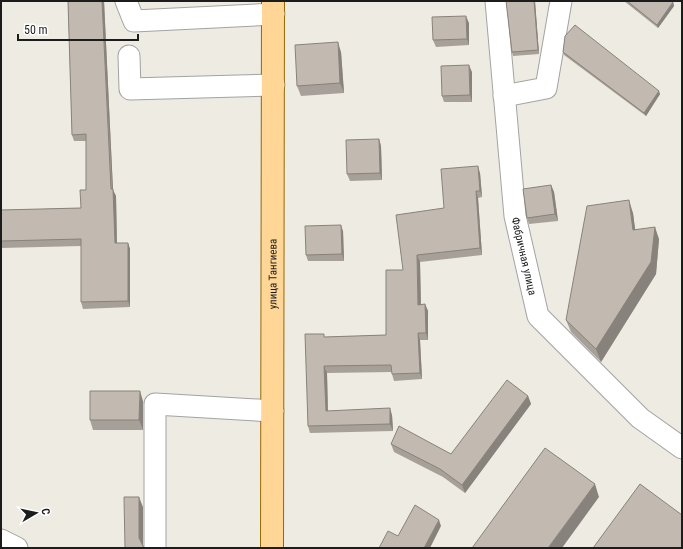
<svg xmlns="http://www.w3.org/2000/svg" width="683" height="549" font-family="'Roboto Condensed',sans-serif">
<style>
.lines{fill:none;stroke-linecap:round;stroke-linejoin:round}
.minor-casing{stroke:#a3a3a3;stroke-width:23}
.major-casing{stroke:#956900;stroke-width:24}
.minor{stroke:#fff;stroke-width:21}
.major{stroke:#ffd696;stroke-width:22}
.wall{fill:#a7a098}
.shaded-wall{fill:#88827c}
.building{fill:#c2bab1;stroke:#88827c}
.labels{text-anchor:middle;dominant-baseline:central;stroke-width:3.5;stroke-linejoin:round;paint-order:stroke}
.street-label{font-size:11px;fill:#1c1c1c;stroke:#fff}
</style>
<rect width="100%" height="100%" fill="#eeebe2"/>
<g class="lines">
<!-- minor casing -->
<g class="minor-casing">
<g id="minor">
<path d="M 126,1 L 134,21 L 274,14"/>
<path id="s1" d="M 496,1 L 515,216 L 538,316 L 640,418 L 682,448"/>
<path d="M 129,56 L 130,89 L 274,85"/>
<path d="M 504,96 L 546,88 L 561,1"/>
<path d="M 1,540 L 17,548"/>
<path d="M 155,548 L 155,404 L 273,411"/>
</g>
</g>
<!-- major casing -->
<g class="major-casing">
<g id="major">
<path id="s2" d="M 272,548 L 273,1"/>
</g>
</g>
<!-- minor -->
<use href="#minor" class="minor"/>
<!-- major -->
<use href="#major" class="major"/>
</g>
<!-- wall -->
<g class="wall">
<path d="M 68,1 L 104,1 L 113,190 L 116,196 L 117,243 L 128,243 L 130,249 L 130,307 L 83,309 L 81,302 L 81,246 L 1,248 L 1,210 L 81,208 L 86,190 L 86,141 L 74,141 L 72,135 Z"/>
<path d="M 506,1 L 535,1 L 539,54 L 513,56 L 512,52 Z"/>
<path d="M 624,1 L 672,1 L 673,2 L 674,6 L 658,28 Z"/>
<path d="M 469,23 L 469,45 L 436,47 L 433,40 Z"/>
<path d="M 341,52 L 344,93 L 301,96 L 297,86 Z"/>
<path d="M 563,52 L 660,94 L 646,116 L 564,55 Z"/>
<path d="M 472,72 L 472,102 L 444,102 L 442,96 Z"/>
<path d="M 379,139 L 381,146 L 382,180 L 350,181 L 347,174 Z"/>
<path d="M 480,173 L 482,197 L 478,198 L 482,255 L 420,262 L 421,305 L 425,304 L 428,311 L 428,340 L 420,340 L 422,379 L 394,381 L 392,374 L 392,372 L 327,373 L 328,411 L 392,415 L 393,431 L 310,433 L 308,426 L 325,337 L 386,335 L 403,270 Z"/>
<path d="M 551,185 L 554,192 L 558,221 L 529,224 L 527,218 Z"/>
<path d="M 633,213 L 635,230 L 659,239 L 656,274 L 601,362 L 571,332 L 566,320 Z"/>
<path d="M 343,231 L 344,261 L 308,261 L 306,255 Z"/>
<path d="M 528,396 L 531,404 L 465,493 L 443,477 L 394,452 L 391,444 L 451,454 Z"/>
<path d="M 143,401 L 143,430 L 93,430 L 90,420 Z"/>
</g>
<!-- shaded-wall -->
<g class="shaded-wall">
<path d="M 102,1 L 104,1 L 113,190 L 116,196 L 117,250 L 115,243 Z"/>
<path d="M 534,1 L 535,1 L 539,54 L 538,50 Z"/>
<path d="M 673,2 L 674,6 L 658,28 L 657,25 Z"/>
<path d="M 466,16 L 469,23 L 469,45 L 467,39 Z"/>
<path d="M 338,42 L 341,52 L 344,93 L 340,83 Z"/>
<path d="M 469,65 L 472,72 L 472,102 L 470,95 Z"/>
<path d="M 659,91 L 660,94 L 646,116 L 644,113 Z"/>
<path d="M 379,139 L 381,146 L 382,180 L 380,173 Z"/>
<path d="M 478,166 L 480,173 L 482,197 L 480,191 Z"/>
<path d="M 551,185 L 554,192 L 558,221 L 555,214 Z"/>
<path d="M 476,191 L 478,198 L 482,255 L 480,248 Z"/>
<path d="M 629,200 L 633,213 L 637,243 L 633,230 Z"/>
<path d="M 341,225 L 343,231 L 344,261 L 342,254 Z"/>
<path d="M 655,227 L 659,239 L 656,274 L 601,362 L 596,349 Z"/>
<path d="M 128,243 L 130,249 L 130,307 L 128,301 Z"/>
<path d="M 417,255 L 420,262 L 421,312 L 418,305 Z"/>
<path d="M 425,304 L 428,311 L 428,340 L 426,333 Z"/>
<path d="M 418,333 L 420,340 L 422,379 L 420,373 Z"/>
<path d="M 324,366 L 327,373 L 328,418 L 326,411 Z"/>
<path d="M 140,391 L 143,401 L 143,430 L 139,420 Z"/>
<path d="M 528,396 L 531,404 L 465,493 L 462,485 Z"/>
<path d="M 390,408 L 392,415 L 393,431 L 390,424 Z"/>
<path d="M 595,484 L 599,497 L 562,548 L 548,548 Z"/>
<path d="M 139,497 L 143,507 L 143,548 L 139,538 Z"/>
<path d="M 439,520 L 441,526 L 430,548 L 424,548 Z"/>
</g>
<!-- building -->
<g class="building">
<path d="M 68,1 L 102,1 L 111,189 L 113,189 L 115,243 L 128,243 L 128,301 L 81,302 L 81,239 L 1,241 L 1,210 L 81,208 L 80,190 L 86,190 L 86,134 L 72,135 Z"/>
<path d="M 506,1 L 534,1 L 538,50 L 512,52 Z"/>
<path d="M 627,1 L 672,1 L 673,2 L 657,25 Z"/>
<path d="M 466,16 L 467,39 L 433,40 L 432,17 Z"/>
<path d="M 575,25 L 659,91 L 644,113 L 563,52 L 565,36 Z"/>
<path d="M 338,42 L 340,83 L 297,86 L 295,45 Z"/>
<path d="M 469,65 L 470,95 L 442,96 L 441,66 Z"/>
<path d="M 379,139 L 380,173 L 347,174 L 346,140 Z"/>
<path d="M 478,166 L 480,191 L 476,191 L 480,248 L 417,255 L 418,305 L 425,304 L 426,333 L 418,333 L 420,373 L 392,374 L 391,365 L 324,366 L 326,411 L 390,408 L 390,424 L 308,426 L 305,334 L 324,334 L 324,337 L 386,335 L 386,270 L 403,270 L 396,215 L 444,208 L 441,169 Z"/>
<path d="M 551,185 L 555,214 L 527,218 L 523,189 Z"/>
<path d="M 629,200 L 633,230 L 655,227 L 651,262 L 596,349 L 566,320 L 587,206 Z"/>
<path d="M 341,225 L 342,254 L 306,255 L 305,226 Z"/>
<path d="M 507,380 L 528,396 L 462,485 L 440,469 L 391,444 L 399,426 L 451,454 Z"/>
<path d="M 90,391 L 140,391 L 139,420 L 90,420 Z"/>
<path d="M 545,448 L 595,484 L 548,548 L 472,548 Z"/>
<path d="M 640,484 L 682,515 L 682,548 L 593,548 Z"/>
<path d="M 124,497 L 139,497 L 139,538 L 144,548 L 125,548 Z"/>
<path d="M 415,505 L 439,520 L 424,548 L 379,548 L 388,531 L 398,536 Z"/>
</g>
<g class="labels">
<!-- street labels -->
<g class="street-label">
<text stroke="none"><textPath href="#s1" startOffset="257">Фабричная улица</textPath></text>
<text stroke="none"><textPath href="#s2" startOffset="274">улица Тангиева</textPath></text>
</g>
</g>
<!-- border -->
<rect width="683" height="549" fill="none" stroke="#1c1c1c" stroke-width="4"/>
<!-- north arrow -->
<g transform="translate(36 513) rotate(81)" stroke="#ffffff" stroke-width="3" paint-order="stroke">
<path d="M0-3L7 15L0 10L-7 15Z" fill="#1c1c1c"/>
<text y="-6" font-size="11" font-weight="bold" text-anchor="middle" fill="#1c1c1c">С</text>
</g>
<!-- scale -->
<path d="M18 34v6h120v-6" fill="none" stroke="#1c1c1c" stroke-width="2"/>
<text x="24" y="34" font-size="12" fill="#1c1c1c" stroke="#ffffff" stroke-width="3" paint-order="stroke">50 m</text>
</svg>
